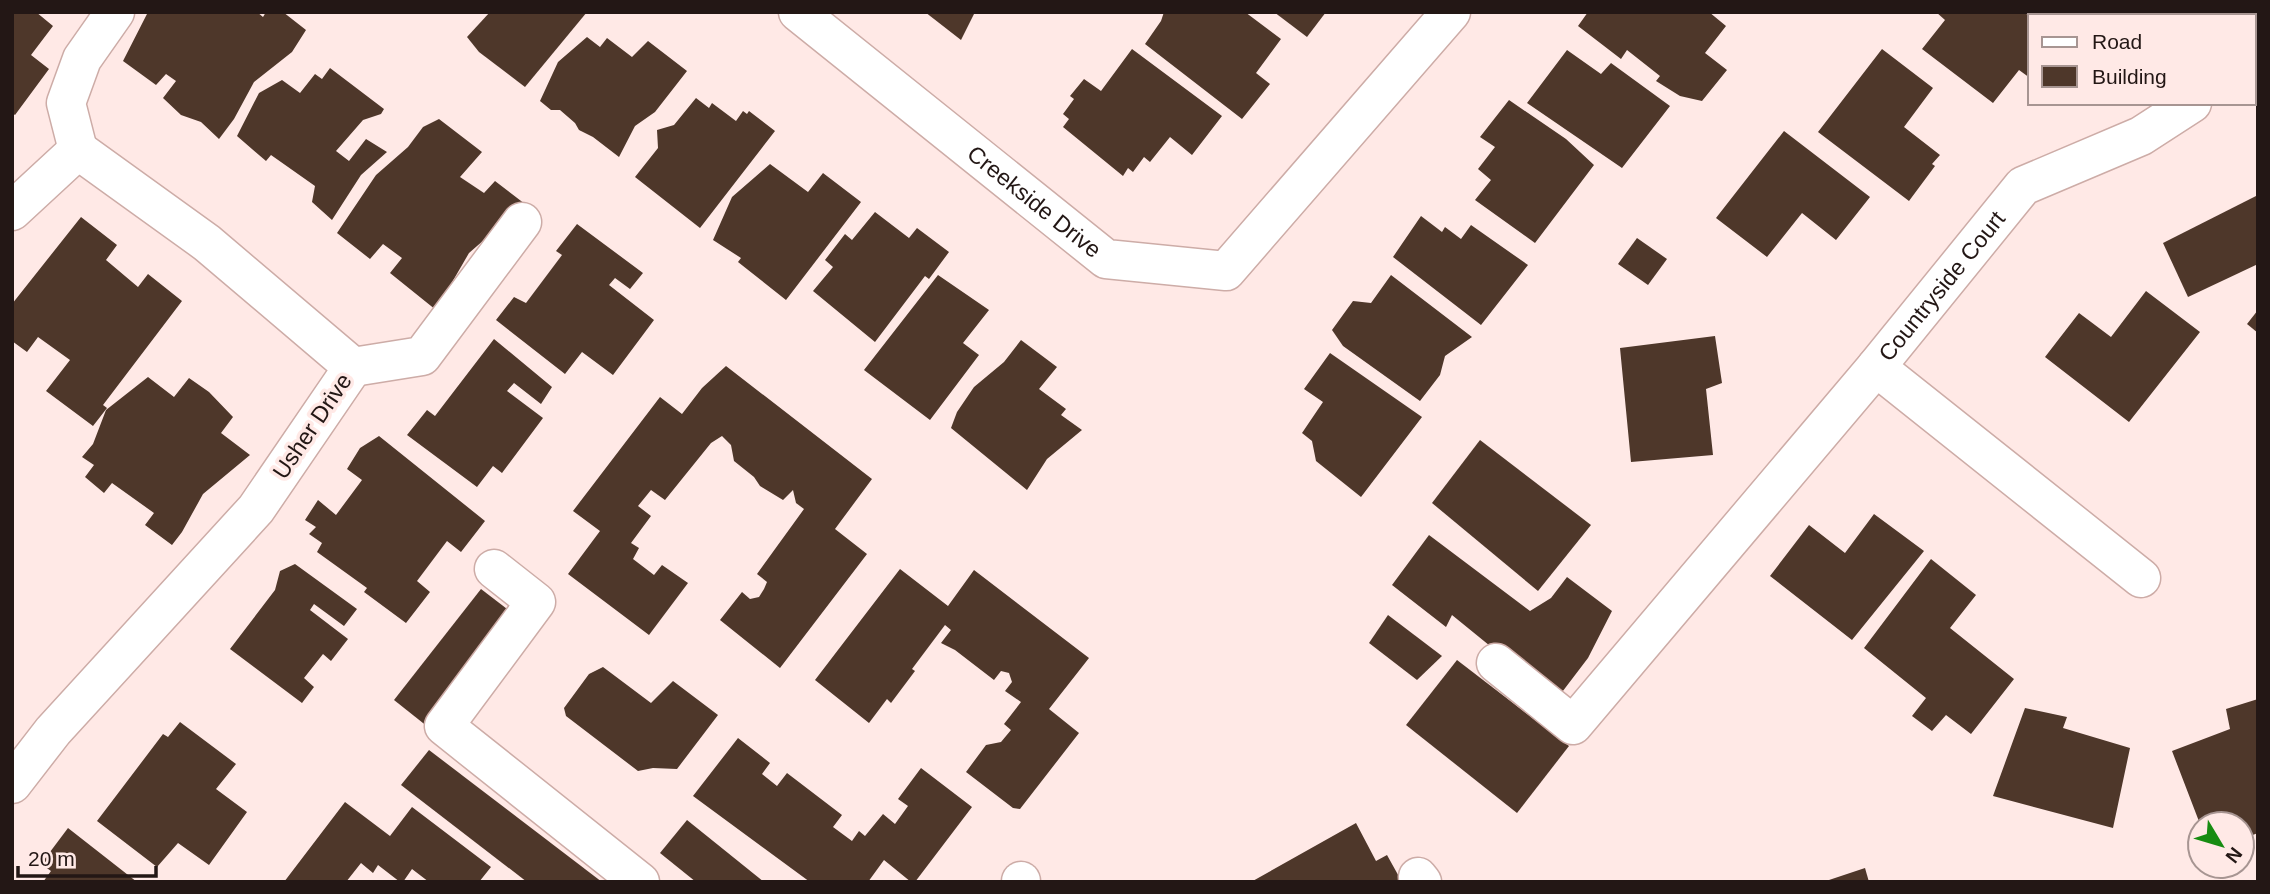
<svg xmlns="http://www.w3.org/2000/svg" width="2270" height="894" font-family="Arial,sans-serif">
<style>
.building{fill:#4e372a}
.lines{fill:none;stroke-linecap:round;stroke-linejoin:round}
.minor-casing{stroke:#cdaca7;stroke-width:41}
.minor{stroke:#fff;stroke-width:38}
.labels{text-anchor:middle;dominant-baseline:central;stroke-width:7;stroke-linejoin:round;paint-order:stroke}
.street-label{font-size:23px;fill:#231715;stroke:#ffe9e6}
</style>
<rect width="100%" height="100%" fill="#ffe9e6"/>
<!-- building -->
<g class="building">
<path d="M 12,12 L 36,12 L 53,26 L 31,55 L 49,69 L 15,115 L 12,113 Z"/>
<path d="M 148,12 L 257,12 L 263,17 L 266,12 L 283,12 L 306,30 L 292,52 L 254,82 L 234,119 L 219,139 L 201,122 L 181,115 L 163,98 L 176,81 L 166,74 L 156,85 L 123,61 Z"/>
<path d="M 490,12 L 587,12 L 525,87 L 479,52 L 467,37 Z"/>
<path d="M 925,12 L 975,12 L 961,40 Z"/>
<path d="M 1164,12 L 1245,12 L 1281,39 L 1256,73 L 1270,84 L 1242,119 L 1145,44 L 1161,21 Z"/>
<path d="M 1274,12 L 1326,12 L 1307,37 Z"/>
<path d="M 1588,12 L 1709,12 L 1726,26 L 1705,53 L 1727,70 L 1702,101 L 1680,96 L 1656,81 L 1660,76 L 1627,50 L 1621,59 L 1578,26 Z"/>
<path d="M 1936,12 L 2024,12 L 2030,17 L 2030,78 L 2019,70 L 1993,103 L 1922,49 L 1945,20 Z"/>
<path d="M 587,37 L 600,47 L 607,38 L 632,57 L 648,41 L 687,71 L 655,112 L 635,126 L 619,157 L 593,137 L 579,130 L 575,123 L 560,110 L 551,110 L 540,101 L 558,62 Z"/>
<path d="M 1132,49 L 1222,116 L 1192,155 L 1170,137 L 1150,162 L 1144,157 L 1133,172 L 1128,168 L 1123,176 L 1063,127 L 1069,119 L 1063,114 L 1074,99 L 1070,96 L 1084,79 L 1101,91 Z"/>
<path d="M 1882,49 L 1933,88 L 1904,127 L 1940,155 L 1932,164 L 1935,166 L 1909,201 L 1818,132 Z"/>
<path d="M 1567,50 L 1601,74 L 1611,63 L 1670,106 L 1622,168 L 1527,103 Z"/>
<path d="M 330,68 L 384,109 L 381,114 L 363,120 L 336,151 L 349,161 L 366,139 L 387,152 L 361,175 L 332,220 L 312,202 L 315,186 L 271,155 L 266,161 L 237,136 L 259,93 L 282,80 L 300,93 L 315,74 L 322,79 Z"/>
<path d="M 696,98 L 709,108 L 712,103 L 736,121 L 743,111 L 747,114 L 749,111 L 775,131 L 700,228 L 635,177 L 658,148 L 657,130 L 674,125 Z"/>
<path d="M 1509,100 L 1566,139 L 1594,165 L 1535,243 L 1475,200 L 1491,180 L 1478,169 L 1495,147 L 1480,137 Z"/>
<path d="M 439,119 L 482,152 L 460,177 L 484,193 L 495,181 L 525,204 L 469,253 L 436,310 L 390,273 L 402,258 L 383,244 L 370,259 L 337,233 L 376,175 L 408,147 L 423,127 Z"/>
<path d="M 1784,131 L 1870,197 L 1836,240 L 1802,213 L 1767,257 L 1716,218 Z"/>
<path d="M 770,164 L 808,192 L 823,173 L 861,202 L 786,300 L 738,262 L 741,258 L 713,240 L 732,197 Z"/>
<path d="M 2258,195 L 2258,264 L 2188,297 L 2163,243 Z"/>
<path d="M 875,212 L 909,238 L 917,228 L 949,252 L 929,279 L 925,276 L 875,342 L 813,291 L 833,267 L 825,260 L 845,234 L 852,240 Z"/>
<path d="M 1421,216 L 1442,232 L 1445,227 L 1461,239 L 1471,225 L 1528,265 L 1481,325 L 1393,257 Z"/>
<path d="M 81,217 L 117,245 L 106,260 L 138,287 L 148,274 L 182,301 L 103,405 L 107,408 L 93,426 L 46,391 L 70,360 L 38,337 L 27,352 L 12,341 L 12,304 Z"/>
<path d="M 577,224 L 643,273 L 630,289 L 615,278 L 609,285 L 654,320 L 613,375 L 582,352 L 565,374 L 496,320 L 514,297 L 526,303 L 562,255 L 556,251 Z"/>
<path d="M 1637,238 L 1667,259 L 1648,285 L 1618,264 Z"/>
<path d="M 938,275 L 989,310 L 963,343 L 979,355 L 930,420 L 864,370 Z"/>
<path d="M 1391,275 L 1472,337 L 1445,356 L 1440,375 L 1420,401 L 1343,346 L 1332,330 L 1353,301 L 1371,303 Z"/>
<path d="M 2146,291 L 2200,332 L 2129,422 L 2045,357 L 2079,313 L 2111,337 Z"/>
<path d="M 2258,310 L 2258,333 L 2247,324 Z"/>
<path d="M 1715,336 L 1722,383 L 1706,389 L 1713,455 L 1631,462 L 1620,348 Z"/>
<path d="M 494,339 L 552,387 L 541,404 L 514,383 L 507,391 L 543,418 L 502,473 L 493,466 L 477,487 L 407,435 L 427,410 L 435,416 Z"/>
<path d="M 1021,340 L 1057,367 L 1039,389 L 1066,409 L 1061,415 L 1082,430 L 1047,459 L 1027,490 L 951,428 L 957,412 L 974,387 L 1004,362 Z"/>
<path d="M 1330,353 L 1422,417 L 1361,497 L 1316,461 L 1312,441 L 1302,433 L 1323,402 L 1304,389 Z"/>
<path d="M 726,366 L 872,479 L 835,529 L 867,554 L 780,668 L 720,620 L 742,592 L 750,599 L 759,597 L 764,589 L 767,582 L 757,574 L 804,509 L 796,503 L 793,490 L 783,500 L 760,486 L 754,477 L 734,461 L 731,445 L 722,436 L 711,443 L 665,500 L 651,490 L 638,506 L 651,516 L 631,543 L 639,548 L 633,559 L 654,575 L 662,565 L 688,583 L 649,635 L 568,574 L 600,531 L 573,511 L 660,397 L 682,414 L 702,388 Z"/>
<path d="M 148,377 L 174,397 L 189,378 L 209,392 L 233,417 L 221,433 L 250,455 L 203,494 L 182,532 L 172,545 L 145,525 L 154,513 L 112,483 L 104,493 L 85,477 L 94,465 L 82,457 L 93,444 L 106,410 Z"/>
<path d="M 379,436 L 485,521 L 461,552 L 447,541 L 417,581 L 430,592 L 406,623 L 364,592 L 367,588 L 317,552 L 322,543 L 309,534 L 316,527 L 305,520 L 318,500 L 336,515 L 362,480 L 347,469 L 360,448 Z"/>
<path d="M 1480,440 L 1591,525 L 1538,591 L 1432,503 Z"/>
<path d="M 1874,514 L 1924,551 L 1852,640 L 1770,576 L 1809,525 L 1845,553 Z"/>
<path d="M 1429,535 L 1530,611 L 1551,598 L 1567,577 L 1612,611 L 1588,658 L 1553,704 L 1495,650 L 1452,615 L 1446,627 L 1392,585 Z"/>
<path d="M 1931,559 L 1976,595 L 1950,628 L 2014,679 L 1971,734 L 1946,715 L 1932,731 L 1912,716 L 1926,698 L 1864,648 Z"/>
<path d="M 295,564 L 357,609 L 344,626 L 314,604 L 310,610 L 348,639 L 331,661 L 323,654 L 304,678 L 314,687 L 302,703 L 230,649 L 275,590 L 280,571 Z"/>
<path d="M 900,569 L 948,606 L 974,570 L 1089,658 L 1049,709 L 1079,733 L 1020,809 L 1013,808 L 966,772 L 986,745 L 1001,742 L 1011,730 L 1004,724 L 1021,702 L 1005,691 L 1012,682 L 1009,673 L 1001,671 L 994,680 L 955,650 L 941,643 L 951,630 L 945,625 L 912,669 L 915,671 L 891,703 L 887,699 L 869,723 L 815,680 Z"/>
<path d="M 481,589 L 515,615 L 428,727 L 394,700 Z"/>
<path d="M 1388,615 L 1442,656 L 1417,680 L 1369,643 Z"/>
<path d="M 1457,660 L 1569,746 L 1517,813 L 1406,725 Z"/>
<path d="M 603,667 L 651,703 L 673,681 L 718,715 L 677,769 L 653,768 L 638,771 L 566,716 L 564,708 L 589,674 Z"/>
<path d="M 2258,699 L 2258,833 L 2242,839 L 2242,824 L 2200,824 L 2172,751 L 2230,729 L 2226,709 Z"/>
<path d="M 2025,708 L 2067,717 L 2063,728 L 2130,748 L 2113,828 L 1993,796 Z"/>
<path d="M 180,722 L 236,764 L 216,789 L 247,812 L 209,865 L 178,843 L 157,867 L 97,821 L 163,734 L 168,737 Z"/>
<path d="M 738,738 L 770,763 L 762,774 L 777,786 L 787,773 L 842,815 L 833,827 L 852,841 L 859,831 L 865,836 L 883,814 L 895,824 L 908,806 L 898,799 L 921,768 L 972,807 L 915,882 L 911,882 L 884,860 L 868,882 L 810,882 L 693,796 Z"/>
<path d="M 429,750 L 602,882 L 527,882 L 401,785 Z"/>
<path d="M 345,802 L 390,836 L 412,807 L 491,867 L 479,882 L 429,882 L 412,869 L 403,882 L 400,882 L 378,865 L 373,873 L 361,863 L 346,882 L 284,882 Z"/>
<path d="M 687,820 L 764,882 L 696,882 L 660,853 Z"/>
<path d="M 1356,823 L 1376,861 L 1387,855 L 1402,882 L 1251,882 Z"/>
<path d="M 68,828 L 137,882 L 43,882 L 51,871 L 41,864 Z"/>
<path d="M 1865,868 L 1869,882 L 1826,882 L 1826,881 Z"/>
</g>
<g class="lines">
<!-- minor casing -->
<g class="minor-casing">
<g id="minor">
<path id="s1" d="M 798,12 L 1106,259 L 1226,271 L 1451,12"/>
<path d="M 2185,12 L 2190,16"/>
<path d="M 2254,40 L 2258,35"/>
<path d="M 78,150 L 66,103 L 82,59 L 115,12"/>
<path d="M 12,211 L 78,150 L 207,243 L 353,367 L 256,509 L 53,731 L 12,784"/>
<path d="M 353,367 L 422,356 L 522,222"/>
<path d="M 494,569 L 536,602 L 444,726 L 640,882"/>
<path id="s2" d="M 2141,578 L 1876,367 L 2023,186 L 2141,136 L 2192,103"/>
<path d="M 1496,663 L 1573,725 L 1876,367"/>
<path d="M 1418,877 L 1422,882"/>
<path d="M 1021,882 L 1021,881"/>
</g>
</g>
<!-- minor -->
<use href="#minor" class="minor"/>
</g>
<g class="labels">
<!-- street labels -->
<g class="street-label">
<text stroke="none"><textPath href="#s1" startOffset="303">Creekside Drive</textPath></text>
<text stroke="none"><textPath href="#s2" startOffset="443">Countryside Court</textPath></text>
<text transform="translate(312 426) rotate(-56)">Usher Drive</text>
</g>
</g>
<!-- border -->
<rect width="2270" height="894" fill="none" stroke="#231715" stroke-width="28"/>
<!-- legend -->
<rect x="2028" y="14" width="228" height="91" fill="#ffe9e6" stroke="#a79592" stroke-width="2"/>
<rect x="2042" y="37" width="35" height="10" fill="#ffffff" stroke="#a79592" stroke-width="2"/>
<text x="2092" y="49" font-size="21" fill="#231715">Road</text>
<rect x="2042" y="66" width="35" height="21" fill="#4e372a" stroke="#a79592" stroke-width="2"/>
<text x="2092" y="84" font-size="21" fill="#231715">Building</text>
<!-- north arrow -->
<g transform="translate(2221 845) rotate(128)"><circle r="33" fill="#ffe9e6" stroke="#a79592" stroke-width="2"/>
<path d="M0-5L12 26L0 18L-12 26Z" fill="#178c12"/>
<text y="-10" font-size="19" font-weight="bold" text-anchor="middle" fill="#231715">N</text>
</g>
<!-- scale -->
<path d="M18 866v10h138v-10" fill="none" stroke="#231715" stroke-width="3.5"/>
<text x="28" y="866" font-size="21" fill="#231715" stroke="#ffe9e6" stroke-width="5" paint-order="stroke">20 m</text>
</svg>
